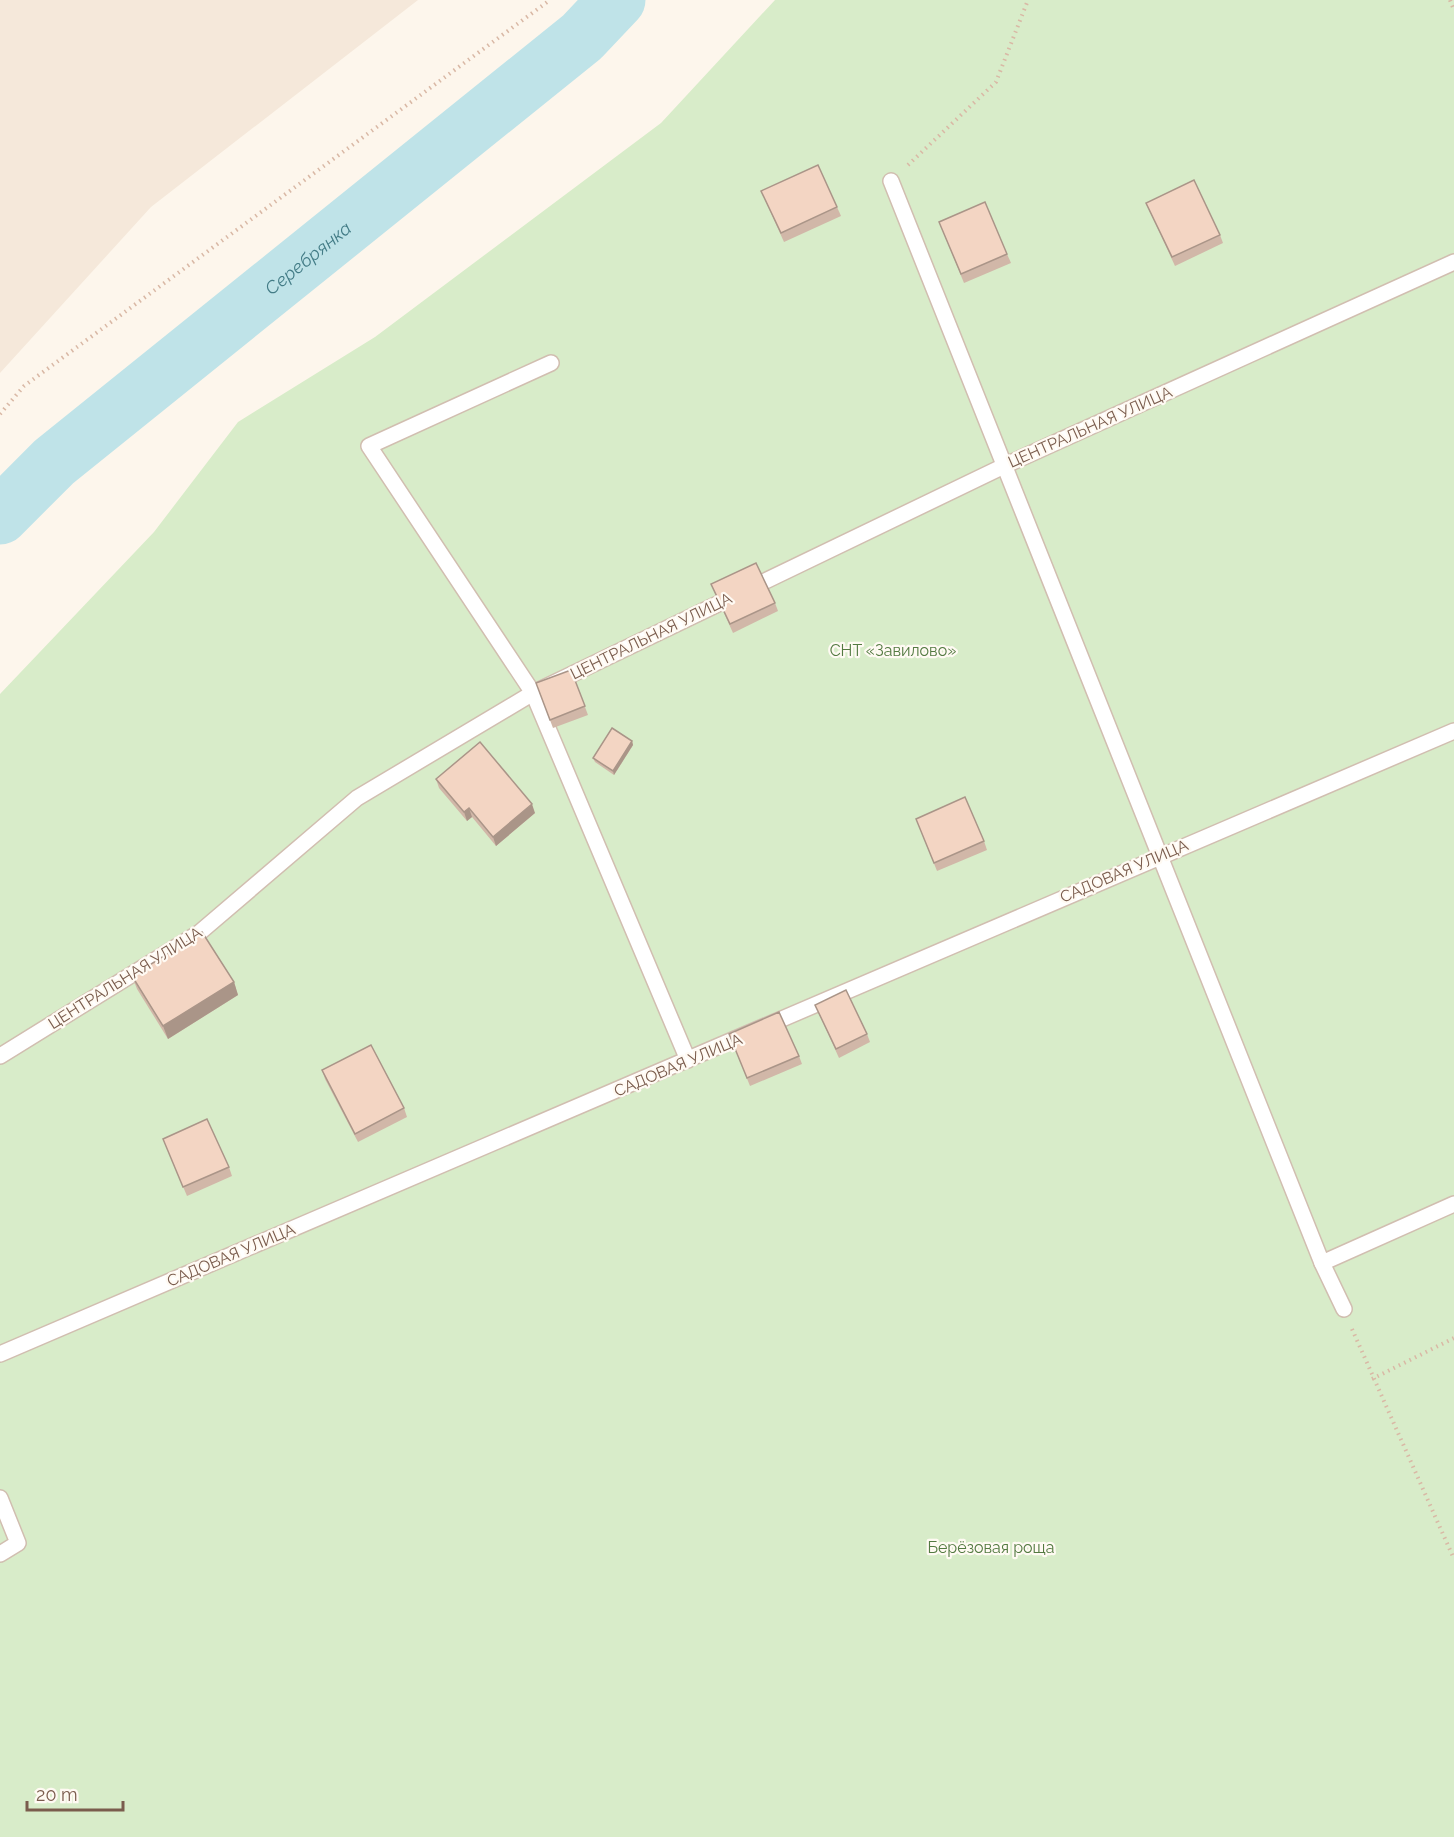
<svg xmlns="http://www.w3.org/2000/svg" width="1454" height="1837" font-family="Raleway,sans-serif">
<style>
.residential{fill:#f5e8da}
.green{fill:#d8ecc9}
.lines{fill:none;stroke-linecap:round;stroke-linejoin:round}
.river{stroke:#bfe3e8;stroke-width:57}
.service-casing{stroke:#d1beb0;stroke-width:18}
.path{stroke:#d9b8a5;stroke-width:4;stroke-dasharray:1.5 4.5;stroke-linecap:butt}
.service{stroke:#fff;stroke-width:15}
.wall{fill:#d1b7a8}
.shaded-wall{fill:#aa9588}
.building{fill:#f3d5c3;stroke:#aa9588;stroke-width:1.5}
.labels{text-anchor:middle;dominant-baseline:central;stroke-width:4.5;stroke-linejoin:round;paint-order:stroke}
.street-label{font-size:16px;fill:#7a5c4d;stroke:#fffaf3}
.park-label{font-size:16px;fill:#537a41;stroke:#fffaf3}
.water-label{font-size:18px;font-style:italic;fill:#437c86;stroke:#fffaf3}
</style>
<rect width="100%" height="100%" fill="#fdf6ec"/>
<!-- residential -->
<path class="residential" d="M 0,0 L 418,0 L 151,207 L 0,373 Z"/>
<!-- green -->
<path class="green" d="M 775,0 L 1454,0 L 1454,1837 L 0,1837 L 0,694 L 154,532 L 238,422 L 375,337 L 661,123 Z"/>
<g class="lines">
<!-- river -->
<path class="river" id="s1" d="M 0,516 L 54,462 L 582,37 L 617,0"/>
<!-- service casing -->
<g class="service-casing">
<g id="service">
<path d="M 891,181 L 1322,1263 L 1344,1309"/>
<path d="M 551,363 L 369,446 L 533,693 L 688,1060"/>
<path d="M 0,1056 L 199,933 L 357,798 L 533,693 L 1006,465 L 1454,262"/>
<path d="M 1322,1263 L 1454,1204"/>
<path d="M 0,1354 L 1454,731"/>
<path d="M 0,1498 L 18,1543 L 0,1554"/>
</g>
</g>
<!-- path -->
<g class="path">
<path d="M 1450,0 L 1454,10"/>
<path d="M 908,165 L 996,82 L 1028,0"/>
<path d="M 0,414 L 24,386 L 550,0"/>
<path d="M 1352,1329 L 1454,1559"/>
<path d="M 1372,1379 L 1454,1338"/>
</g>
<!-- service -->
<use href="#service" class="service"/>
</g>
<!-- wall -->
<g class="wall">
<path d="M 761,191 L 837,207 L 841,216 L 784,242 Z"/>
<path d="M 1146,203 L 1220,235 L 1223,243 L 1175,266 Z"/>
<path d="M 939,222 L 1007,254 L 1011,263 L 964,283 Z"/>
<path d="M 711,584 L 775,603 L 778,611 L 733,633 Z"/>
<path d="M 571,670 L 588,715 L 553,728 L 536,683 Z"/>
<path d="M 632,741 L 633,745 L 614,775 L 595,762 L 593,758 Z"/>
<path d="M 436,779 L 535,813 L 496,846 L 472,817 L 467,821 L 439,788 Z"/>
<path d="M 916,819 L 984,841 L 987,850 L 937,871 Z"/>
<path d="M 132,976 L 234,982 L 238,995 L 168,1039 L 137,989 Z"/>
<path d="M 815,1005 L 867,1034 L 870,1042 L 839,1058 Z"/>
<path d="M 729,1034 L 799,1056 L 802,1064 L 750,1086 Z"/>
<path d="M 322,1070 L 404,1108 L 407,1117 L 358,1142 L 325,1079 Z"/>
<path d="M 163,1139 L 229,1167 L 232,1176 L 187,1196 Z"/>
</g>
<!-- shaded-wall -->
<g class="shaded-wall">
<path d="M 632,741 L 633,745 L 614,775 L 613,771 Z"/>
<path d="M 532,804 L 535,813 L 496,846 L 493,837 Z"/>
<path d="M 469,808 L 472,817 L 467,821 L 464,812 Z"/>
<path d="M 234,982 L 238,995 L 168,1039 L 163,1026 Z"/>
</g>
<!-- building -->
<g class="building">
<path d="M 818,165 L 837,207 L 781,233 L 761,191 Z"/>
<path d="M 1194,180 L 1220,235 L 1172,257 L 1146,203 Z"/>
<path d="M 985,202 L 1007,254 L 961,274 L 939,222 Z"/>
<path d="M 756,563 L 775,603 L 730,624 L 711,584 Z"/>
<path d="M 571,670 L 585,706 L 550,720 L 536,683 Z"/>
<path d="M 612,728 L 632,741 L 613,771 L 593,758 Z"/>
<path d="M 480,742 L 532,804 L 493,837 L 469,808 L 464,812 L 436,779 Z"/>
<path d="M 965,797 L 984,841 L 934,863 L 916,819 Z"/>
<path d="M 202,932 L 234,982 L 163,1026 L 132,976 Z"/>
<path d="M 846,990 L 867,1034 L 836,1049 L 815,1005 Z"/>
<path d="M 779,1012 L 799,1056 L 747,1078 L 729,1034 Z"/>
<path d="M 371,1045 L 404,1108 L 355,1134 L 322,1070 Z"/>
<path d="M 207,1119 L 229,1167 L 183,1187 L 163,1139 Z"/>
</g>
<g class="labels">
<!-- street labels -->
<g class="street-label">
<text transform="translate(1090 427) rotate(-24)">ЦЕНТРАЛЬНАЯ УЛИЦА</text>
<text transform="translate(651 636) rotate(-26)">ЦЕНТРАЛЬНАЯ УЛИЦА</text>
<text transform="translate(1124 871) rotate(-23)">САДОВАЯ УЛИЦА</text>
<text transform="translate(125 978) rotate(-32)">ЦЕНТРАЛЬНАЯ УЛИЦА</text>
<text transform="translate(678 1065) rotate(-23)">САДОВАЯ УЛИЦА</text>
<text transform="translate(231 1255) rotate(-23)">САДОВАЯ УЛИЦА</text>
</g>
<!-- park labels -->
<g class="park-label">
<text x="893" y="650">СНТ «Завилово»</text>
<text x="991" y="1547">Берёзовая роща</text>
</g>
<!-- water labels -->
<g class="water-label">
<text stroke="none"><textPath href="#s1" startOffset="402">Серебрянка</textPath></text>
</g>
</g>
<!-- scale -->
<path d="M27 1801v9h96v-9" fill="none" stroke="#7a5c4d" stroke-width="3"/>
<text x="36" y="1801" font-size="18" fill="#7a5c4d" stroke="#fffaf3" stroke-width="4.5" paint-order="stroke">20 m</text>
</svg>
